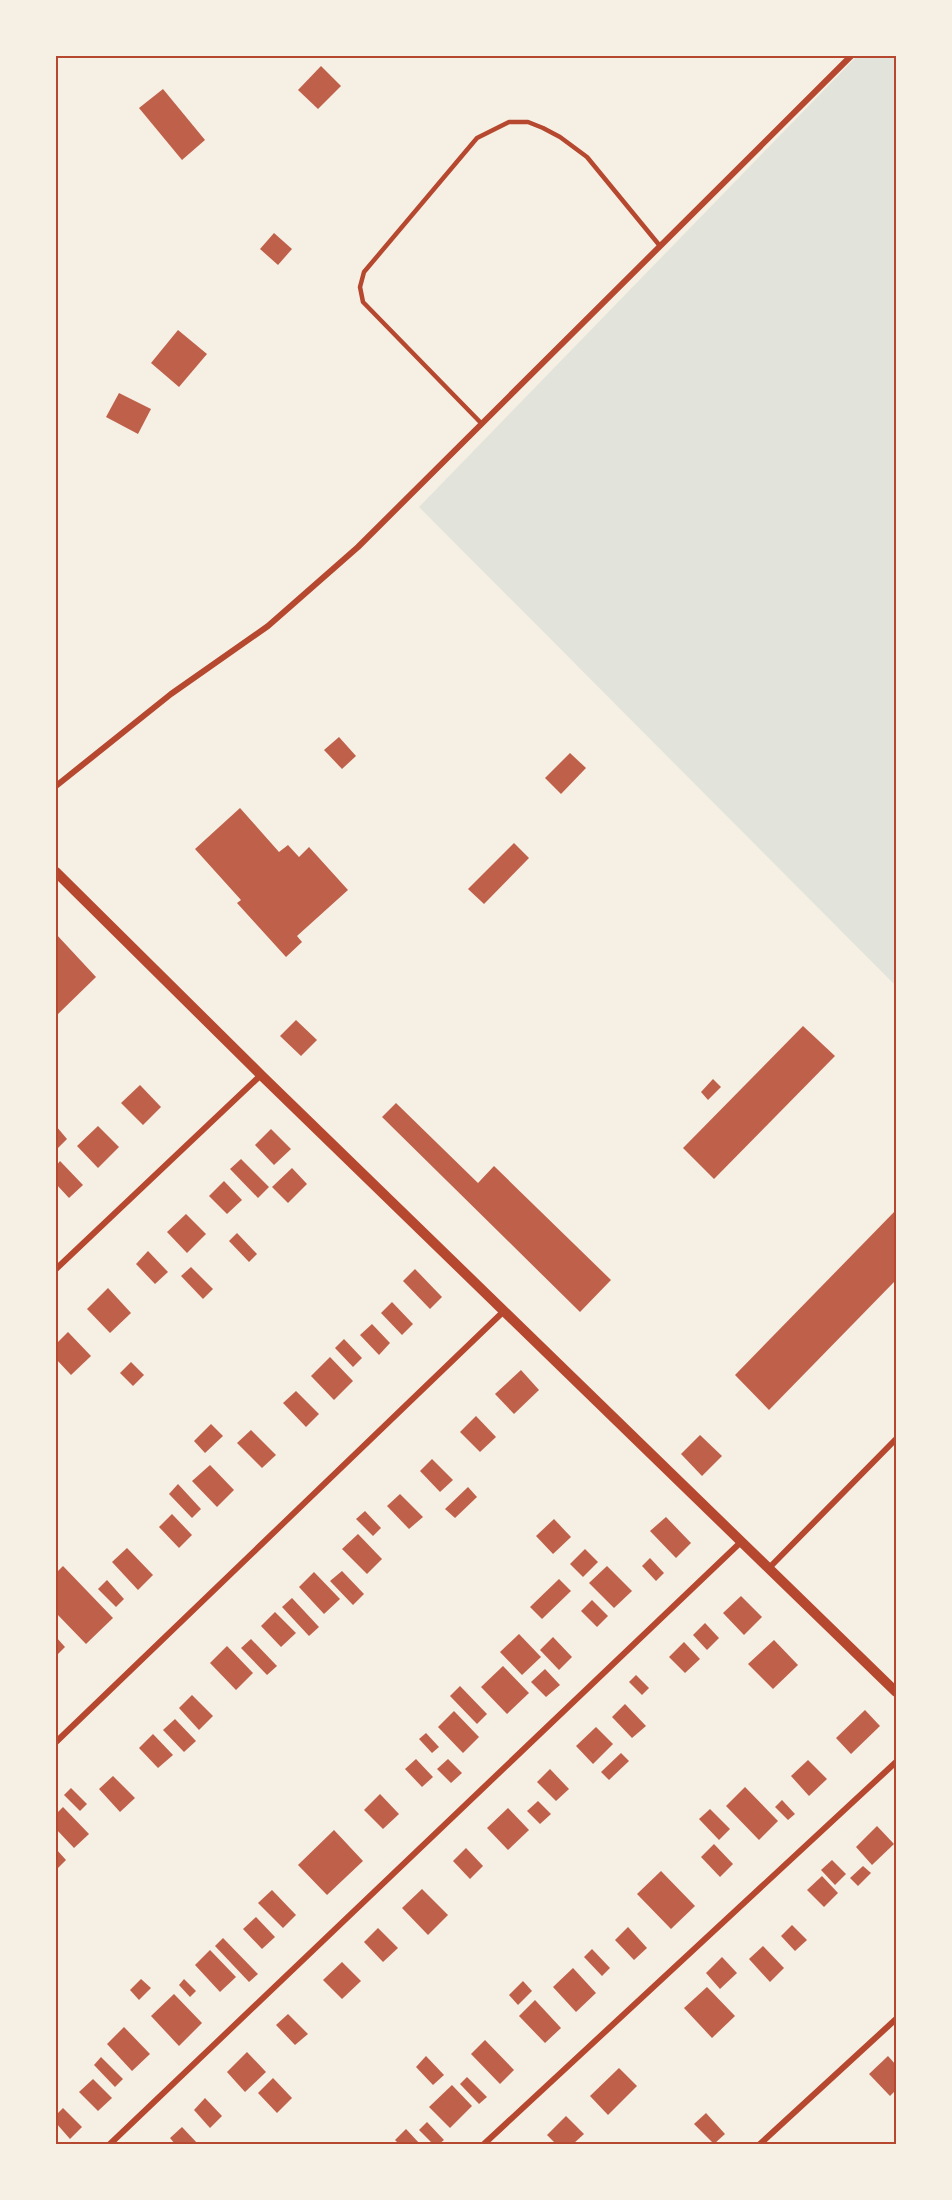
<svg xmlns="http://www.w3.org/2000/svg" width="952" height="2200" font-family="'Source Sans 3',sans-serif">
<style>
.green{fill:#e2e4dc}
.building{fill:#bf614a}
.lines{fill:none;stroke-linecap:round;stroke-linejoin:round}
.service{stroke:#b5482f;stroke-width:4.5}
.minor{stroke:#b5482f;stroke-width:6}
.tertiary{stroke:#b5482f;stroke-width:10}
.neatline{fill:none;stroke:#b5482f;stroke-width:2}
</style>
<rect width="100%" height="100%" fill="#f6efe4"/>
<!-- green -->
<path class="green" d="M 857,56 L 896,56 L 896,986 L 419,507 Z"/>
<!-- building -->
<g class="building">
<path d="M 321,66 L 341,86 L 318,109 L 298,90 Z"/>
<path d="M 163,89 L 205,140 L 182,160 L 139,108 Z"/>
<path d="M 274,233 L 292,249 L 278,265 L 260,249 Z"/>
<path d="M 178,330 L 207,354 L 179,387 L 151,363 Z"/>
<path d="M 119,393 L 151,409 L 138,434 L 106,417 Z"/>
<path d="M 339,737 L 356,756 L 342,769 L 324,750 Z"/>
<path d="M 570,753 L 586,768 L 561,794 L 545,778 Z"/>
<path d="M 240,808 L 279,852 L 288,845 L 299,857 L 309,847 L 348,890 L 297,936 L 302,942 L 286,957 L 237,903 L 241,900 L 195,849 Z"/>
<path d="M 514,843 L 529,858 L 484,904 L 468,889 Z"/>
<path d="M 56,934 L 96,977 L 56,1016 Z"/>
<path d="M 296,1020 L 317,1040 L 301,1056 L 280,1036 Z"/>
<path d="M 803,1026 L 835,1056 L 714,1179 L 683,1148 Z"/>
<path d="M 713,1079 L 721,1087 L 708,1100 L 701,1092 Z"/>
<path d="M 140,1085 L 161,1107 L 143,1125 L 121,1103 Z"/>
<path d="M 396,1103 L 478,1183 L 494,1166 L 611,1280 L 580,1312 L 382,1117 Z"/>
<path d="M 56,1126 L 67,1139 L 58,1148 L 56,1146 Z"/>
<path d="M 98,1126 L 119,1147 L 98,1168 L 77,1146 Z"/>
<path d="M 271,1129 L 291,1149 L 274,1165 L 255,1145 Z"/>
<path d="M 241,1159 L 269,1187 L 258,1198 L 230,1169 Z"/>
<path d="M 60,1161 L 83,1185 L 69,1198 L 56,1184 L 56,1166 Z"/>
<path d="M 292,1168 L 307,1184 L 288,1203 L 272,1187 Z"/>
<path d="M 224,1181 L 242,1200 L 227,1214 L 209,1196 Z"/>
<path d="M 896,1210 L 896,1280 L 769,1410 L 735,1375 Z"/>
<path d="M 186,1214 L 206,1234 L 187,1253 L 167,1232 Z"/>
<path d="M 237,1233 L 257,1254 L 249,1262 L 229,1241 Z"/>
<path d="M 148,1251 L 168,1272 L 155,1284 L 136,1264 Z"/>
<path d="M 191,1267 L 213,1289 L 203,1299 L 181,1276 Z"/>
<path d="M 415,1269 L 442,1297 L 430,1309 L 403,1281 Z"/>
<path d="M 108,1288 L 131,1313 L 110,1333 L 87,1309 Z"/>
<path d="M 392,1302 L 413,1324 L 402,1335 L 381,1313 Z"/>
<path d="M 372,1324 L 390,1343 L 379,1355 L 360,1335 Z"/>
<path d="M 68,1332 L 91,1356 L 71,1375 L 56,1359 L 56,1344 Z"/>
<path d="M 344,1339 L 362,1358 L 353,1367 L 335,1348 Z"/>
<path d="M 330,1357 L 353,1381 L 334,1400 L 311,1376 Z"/>
<path d="M 131,1362 L 144,1375 L 133,1386 L 120,1373 Z"/>
<path d="M 521,1370 L 539,1390 L 514,1414 L 495,1394 Z"/>
<path d="M 296,1391 L 319,1414 L 306,1427 L 283,1403 Z"/>
<path d="M 476,1416 L 496,1437 L 480,1452 L 460,1432 Z"/>
<path d="M 211,1424 L 223,1436 L 205,1453 L 194,1441 Z"/>
<path d="M 251,1430 L 276,1455 L 262,1468 L 237,1443 Z"/>
<path d="M 700,1435 L 722,1456 L 702,1476 L 681,1454 Z"/>
<path d="M 432,1459 L 453,1480 L 440,1492 L 420,1471 Z"/>
<path d="M 210,1465 L 234,1490 L 217,1507 L 192,1481 Z"/>
<path d="M 178,1484 L 201,1509 L 192,1518 L 169,1494 Z"/>
<path d="M 468,1487 L 477,1497 L 455,1518 L 445,1509 Z"/>
<path d="M 400,1494 L 423,1517 L 409,1529 L 387,1506 Z"/>
<path d="M 365,1511 L 381,1528 L 373,1536 L 356,1519 Z"/>
<path d="M 172,1514 L 192,1535 L 179,1548 L 159,1527 Z"/>
<path d="M 666,1517 L 691,1543 L 676,1558 L 650,1531 Z"/>
<path d="M 554,1519 L 571,1537 L 553,1554 L 536,1536 Z"/>
<path d="M 358,1534 L 382,1559 L 367,1574 L 342,1549 Z"/>
<path d="M 127,1548 L 153,1575 L 138,1590 L 112,1562 Z"/>
<path d="M 585,1549 L 598,1562 L 583,1577 L 570,1564 Z"/>
<path d="M 650,1558 L 664,1573 L 656,1581 L 642,1566 Z"/>
<path d="M 63,1566 L 113,1618 L 86,1644 L 56,1613 L 56,1573 Z"/>
<path d="M 607,1566 L 632,1591 L 614,1608 L 589,1583 Z"/>
<path d="M 342,1571 L 364,1594 L 353,1605 L 330,1581 Z"/>
<path d="M 314,1572 L 340,1599 L 324,1614 L 299,1587 Z"/>
<path d="M 559,1579 L 571,1591 L 542,1619 L 530,1607 Z"/>
<path d="M 107,1580 L 124,1599 L 116,1607 L 98,1589 Z"/>
<path d="M 741,1596 L 762,1617 L 744,1635 L 723,1613 Z"/>
<path d="M 292,1598 L 319,1627 L 309,1636 L 282,1607 Z"/>
<path d="M 592,1600 L 608,1616 L 597,1627 L 581,1611 Z"/>
<path d="M 275,1612 L 296,1633 L 281,1647 L 261,1626 Z"/>
<path d="M 705,1623 L 719,1638 L 707,1650 L 693,1635 Z"/>
<path d="M 519,1634 L 541,1657 L 522,1675 L 500,1652 Z"/>
<path d="M 56,1637 L 65,1647 L 56,1656 Z"/>
<path d="M 553,1637 L 572,1657 L 559,1670 L 540,1650 Z"/>
<path d="M 251,1639 L 277,1666 L 267,1675 L 241,1648 Z"/>
<path d="M 774,1640 L 798,1665 L 773,1689 L 748,1664 Z"/>
<path d="M 684,1642 L 700,1659 L 685,1673 L 669,1657 Z"/>
<path d="M 227,1646 L 253,1673 L 236,1690 L 210,1663 Z"/>
<path d="M 503,1666 L 529,1693 L 507,1714 L 481,1687 Z"/>
<path d="M 545,1669 L 560,1685 L 546,1697 L 531,1682 Z"/>
<path d="M 636,1675 L 649,1688 L 642,1695 L 629,1682 Z"/>
<path d="M 460,1686 L 487,1714 L 477,1724 L 450,1696 Z"/>
<path d="M 192,1695 L 213,1716 L 199,1730 L 179,1708 Z"/>
<path d="M 625,1704 L 646,1726 L 632,1738 L 612,1717 Z"/>
<path d="M 865,1710 L 880,1726 L 851,1754 L 836,1738 Z"/>
<path d="M 454,1711 L 479,1737 L 463,1753 L 438,1727 Z"/>
<path d="M 175,1719 L 196,1741 L 184,1752 L 163,1730 Z"/>
<path d="M 596,1727 L 613,1744 L 593,1764 L 576,1746 Z"/>
<path d="M 426,1733 L 439,1747 L 432,1753 L 419,1739 Z"/>
<path d="M 153,1734 L 173,1755 L 158,1768 L 139,1748 Z"/>
<path d="M 621,1753 L 629,1761 L 609,1780 L 601,1772 Z"/>
<path d="M 416,1759 L 433,1777 L 422,1787 L 405,1769 Z"/>
<path d="M 448,1759 L 462,1773 L 451,1783 L 437,1769 Z"/>
<path d="M 808,1760 L 827,1779 L 809,1796 L 791,1776 Z"/>
<path d="M 550,1769 L 569,1789 L 556,1801 L 537,1782 Z"/>
<path d="M 113,1776 L 135,1798 L 120,1812 L 99,1789 Z"/>
<path d="M 745,1787 L 778,1821 L 759,1840 L 726,1806 Z"/>
<path d="M 71,1788 L 87,1804 L 80,1811 L 64,1795 Z"/>
<path d="M 380,1794 L 399,1814 L 383,1829 L 364,1810 Z"/>
<path d="M 782,1800 L 795,1814 L 788,1820 L 775,1807 Z"/>
<path d="M 538,1801 L 551,1814 L 540,1824 L 527,1811 Z"/>
<path d="M 63,1807 L 89,1834 L 74,1848 L 56,1829 L 56,1814 Z"/>
<path d="M 508,1808 L 529,1830 L 508,1850 L 487,1828 Z"/>
<path d="M 710,1809 L 730,1829 L 719,1840 L 699,1819 Z"/>
<path d="M 877,1826 L 894,1844 L 872,1865 L 856,1847 Z"/>
<path d="M 334,1830 L 363,1861 L 327,1895 L 298,1865 Z"/>
<path d="M 714,1844 L 733,1864 L 720,1877 L 701,1857 Z"/>
<path d="M 466,1848 L 483,1866 L 470,1879 L 453,1861 Z"/>
<path d="M 56,1849 L 66,1860 L 57,1869 L 56,1867 Z"/>
<path d="M 832,1860 L 846,1874 L 835,1885 L 821,1870 Z"/>
<path d="M 863,1866 L 871,1873 L 858,1886 L 850,1878 Z"/>
<path d="M 661,1871 L 695,1906 L 671,1929 L 637,1894 Z"/>
<path d="M 822,1876 L 838,1893 L 824,1907 L 807,1890 Z"/>
<path d="M 422,1889 L 448,1915 L 428,1935 L 402,1908 Z"/>
<path d="M 272,1890 L 296,1915 L 283,1928 L 258,1903 Z"/>
<path d="M 256,1917 L 275,1937 L 262,1949 L 243,1929 Z"/>
<path d="M 792,1925 L 807,1940 L 795,1951 L 781,1936 Z"/>
<path d="M 628,1927 L 647,1948 L 634,1960 L 615,1940 Z"/>
<path d="M 378,1928 L 398,1948 L 383,1962 L 364,1942 Z"/>
<path d="M 223,1938 L 258,1974 L 249,1982 L 215,1946 Z"/>
<path d="M 763,1946 L 784,1968 L 770,1982 L 749,1959 Z"/>
<path d="M 592,1949 L 610,1968 L 602,1976 L 584,1957 Z"/>
<path d="M 210,1950 L 236,1977 L 220,1992 L 195,1965 Z"/>
<path d="M 722,1957 L 737,1973 L 720,1989 L 706,1973 Z"/>
<path d="M 342,1962 L 361,1981 L 342,1999 L 323,1980 Z"/>
<path d="M 573,1968 L 596,1993 L 576,2012 L 553,1987 Z"/>
<path d="M 141,1979 L 151,1988 L 139,2000 L 130,1990 Z"/>
<path d="M 184,1979 L 196,1991 L 190,1997 L 179,1985 Z"/>
<path d="M 523,1981 L 532,1991 L 518,2005 L 509,1995 Z"/>
<path d="M 707,1987 L 735,2016 L 712,2038 L 684,2008 Z"/>
<path d="M 174,1994 L 202,2023 L 179,2046 L 151,2016 Z"/>
<path d="M 535,2000 L 561,2028 L 545,2043 L 519,2016 Z"/>
<path d="M 288,2014 L 308,2034 L 295,2045 L 276,2025 Z"/>
<path d="M 124,2027 L 150,2054 L 132,2071 L 107,2044 Z"/>
<path d="M 485,2040 L 514,2070 L 500,2084 L 471,2054 Z"/>
<path d="M 247,2052 L 266,2072 L 245,2092 L 227,2072 Z"/>
<path d="M 426,2056 L 444,2075 L 433,2085 L 416,2067 Z"/>
<path d="M 888,2056 L 896,2065 L 896,2090 L 890,2096 L 869,2074 Z"/>
<path d="M 101,2057 L 123,2079 L 115,2087 L 94,2065 Z"/>
<path d="M 619,2068 L 637,2086 L 608,2115 L 590,2096 Z"/>
<path d="M 467,2077 L 487,2097 L 479,2104 L 460,2084 Z"/>
<path d="M 273,2078 L 292,2098 L 277,2113 L 258,2093 Z"/>
<path d="M 93,2079 L 112,2098 L 98,2111 L 79,2092 Z"/>
<path d="M 452,2085 L 472,2106 L 450,2128 L 429,2107 Z"/>
<path d="M 205,2098 L 222,2116 L 210,2128 L 194,2110 Z"/>
<path d="M 63,2108 L 82,2127 L 70,2139 L 56,2123 L 56,2115 Z"/>
<path d="M 706,2113 L 725,2134 L 714,2144 L 694,2124 Z"/>
<path d="M 566,2116 L 584,2134 L 573,2144 L 556,2144 L 547,2135 Z"/>
<path d="M 427,2122 L 444,2140 L 439,2144 L 433,2144 L 419,2130 Z"/>
<path d="M 182,2127 L 198,2144 L 175,2144 L 170,2138 Z"/>
<path d="M 406,2129 L 420,2144 L 399,2144 L 395,2140 Z"/>
</g>
<g class="lines">
<!-- service -->
<path class="service" d="M 482,424 L 363,302 L 360,287 L 364,272 L 477,138 L 509,122 L 528,122 L 543,128 L 560,137 L 587,157 L 660,246"/>
<!-- minor -->
<g class="minor">
<path d="M 56,786 L 171,694 L 268,626 L 358,547 L 851,56"/>
<path d="M 56,1269 L 261,1075"/>
<path d="M 769,1568 L 896,1439"/>
<path d="M 56,1742 L 505,1310"/>
<path d="M 110,2144 L 742,1541"/>
<path d="M 484,2144 L 896,1762"/>
<path d="M 760,2144 L 896,2019"/>
</g>
<!-- tertiary -->
<path class="tertiary" d="M 56,872 L 261,1075 L 896,1692"/>
</g>
<!-- border -->
<rect width="952" height="2200" fill="none" stroke="#f6efe4" stroke-width="114"/>
<rect x="57" y="57" width="838" height="2086" class="neatline"/>
</svg>
